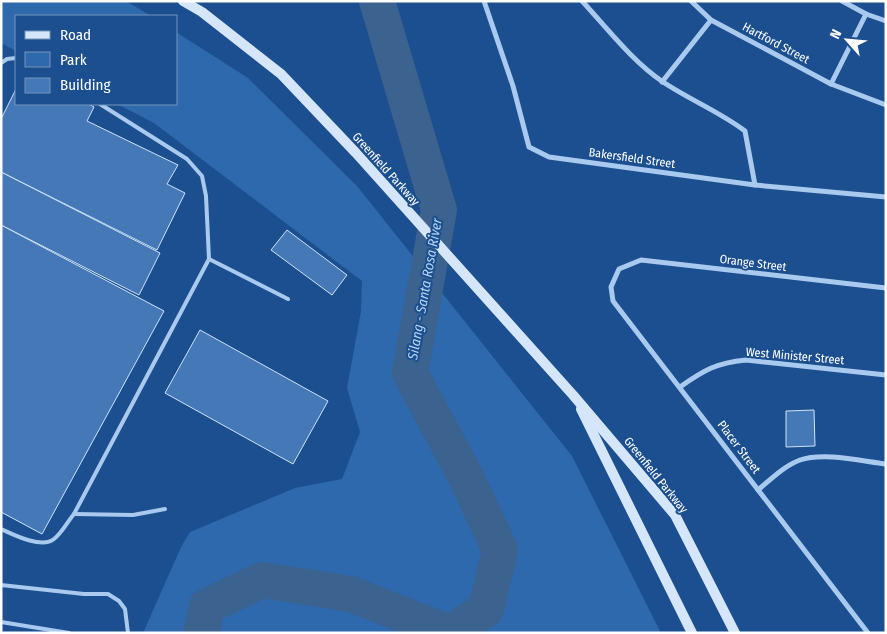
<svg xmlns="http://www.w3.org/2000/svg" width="887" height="634" font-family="'Fira Sans Condensed',sans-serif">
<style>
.green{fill:#2e69ad}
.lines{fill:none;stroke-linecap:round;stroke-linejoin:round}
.river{stroke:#3c6290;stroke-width:36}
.building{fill:#4478b7;stroke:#cfe3fa}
.service{stroke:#a9c9ee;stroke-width:4}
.minor{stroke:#a9c9ee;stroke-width:5}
.secondary{stroke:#d6e6fa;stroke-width:10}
.labels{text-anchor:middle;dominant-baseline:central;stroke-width:4;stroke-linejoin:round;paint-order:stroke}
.street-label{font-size:12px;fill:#fff;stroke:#1b4f8f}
.water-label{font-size:14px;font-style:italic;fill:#b5d3f5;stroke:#1b4f8f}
</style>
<rect width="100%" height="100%" fill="#1b4f8f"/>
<!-- green -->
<g class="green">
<path d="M 1,1 L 126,1 L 151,16 L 16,16 L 16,51 L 1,43 Z"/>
<path d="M 176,32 L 248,78 L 357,186 L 572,456 L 661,633 L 143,633 L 181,547 L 190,532 L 295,488 L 342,479 L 360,432 L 347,388 L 361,311 L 362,281 L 154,123 L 117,104 L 176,104 Z"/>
</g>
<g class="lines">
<!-- river -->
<g class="river">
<path d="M 377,1 L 439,210 L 410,373 L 467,479 L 500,550 L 486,609 L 450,633"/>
<path d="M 201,633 L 207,606 L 262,580 L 351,594 L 450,633"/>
</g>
</g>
<!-- building -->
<g class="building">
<path d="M 16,89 L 16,104 L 89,104 L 94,107 L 87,121 L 178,165 L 167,184 L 185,193 L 157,250 L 1,172 L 1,119 Z"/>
<path d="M 1,172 L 160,253 L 139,295 L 1,225 Z"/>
<path d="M 1,225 L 164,311 L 42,534 L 1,512 Z"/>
<path d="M 287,230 L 347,275 L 332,295 L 271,250 Z"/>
<path d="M 200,330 L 328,401 L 293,464 L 165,393 Z"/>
<path d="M 814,410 L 815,446 L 786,447 L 786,411 Z"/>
</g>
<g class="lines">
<!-- service -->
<g class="service">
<path d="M 1,63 L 7,59 L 16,58"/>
<path d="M 209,259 L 288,299"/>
<path d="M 74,514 L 133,515 L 165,509"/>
<path d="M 1,529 C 14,535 42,549 54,539 C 62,533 68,521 74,514 L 209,259 L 206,196 L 202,176 L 187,159 L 100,104"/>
<path d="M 1,585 L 84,594 L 108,594 L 119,601 L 125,609 L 128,633"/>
<path d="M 1,622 L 69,633"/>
</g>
<!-- minor -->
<g class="minor">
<path d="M 484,1 L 513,86 L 529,147 L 549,157 L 755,185 L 886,197"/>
<path d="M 582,1 C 608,29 632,61 663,82 C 690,100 720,112 745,131 L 755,185"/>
<path d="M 691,1 L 711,20 L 831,84 L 886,105"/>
<path d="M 842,1 L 866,14 L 886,21"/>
<path d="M 662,82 L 711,20"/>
<path d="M 831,84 L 866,14"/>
<path d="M 680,387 C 704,370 716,363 746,360 L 886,375"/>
<path d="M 758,490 C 771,479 784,466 800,460 C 824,452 861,461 886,464"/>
<path d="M 868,633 L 613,301 L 611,287 L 619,269 L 641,260 L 886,288"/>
</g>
<!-- secondary -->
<g class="secondary">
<path d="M 183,1 L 202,12 L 281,74 L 356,153 L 573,395 L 675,515 L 735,633"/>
<path d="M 581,409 L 692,633"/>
</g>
</g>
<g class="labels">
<!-- street labels -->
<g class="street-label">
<text transform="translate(776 43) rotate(28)">Hartford Street</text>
<text transform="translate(632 158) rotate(8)">Bakersfield Street</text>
<text transform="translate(386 169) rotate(48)">Greenfield Parkway</text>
<text transform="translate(753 263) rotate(7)">Orange Street</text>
<text transform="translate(795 356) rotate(5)">West Minister Street</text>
<text transform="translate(739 447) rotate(53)">Placer Street</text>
<text transform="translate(656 475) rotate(51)">Greenfield Parkway</text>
</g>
<!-- water labels -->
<g class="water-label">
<text transform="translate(425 289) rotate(-80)">Silang - Santa Rosa River</text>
</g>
</g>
<!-- border -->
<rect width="887" height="634" fill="none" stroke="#ffffff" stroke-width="5"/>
<!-- legend -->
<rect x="15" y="15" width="162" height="90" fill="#1b4f8f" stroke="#7695bc"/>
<rect x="25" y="31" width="25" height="8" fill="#d6e6fa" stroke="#7695bc"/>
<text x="60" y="40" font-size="15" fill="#ffffff">Road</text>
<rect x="25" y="52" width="25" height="15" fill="#2e69ad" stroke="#7695bc"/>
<text x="60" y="65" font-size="15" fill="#ffffff">Park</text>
<rect x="25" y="78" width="25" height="15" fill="#4478b7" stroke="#7695bc"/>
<text x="60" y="90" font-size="15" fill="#ffffff">Building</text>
<!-- north arrow -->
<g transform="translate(847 40) rotate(297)" stroke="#1b4f8f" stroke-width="4" paint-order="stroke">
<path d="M0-4L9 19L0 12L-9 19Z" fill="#ffffff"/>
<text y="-8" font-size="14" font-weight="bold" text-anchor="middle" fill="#ffffff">N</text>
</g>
</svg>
